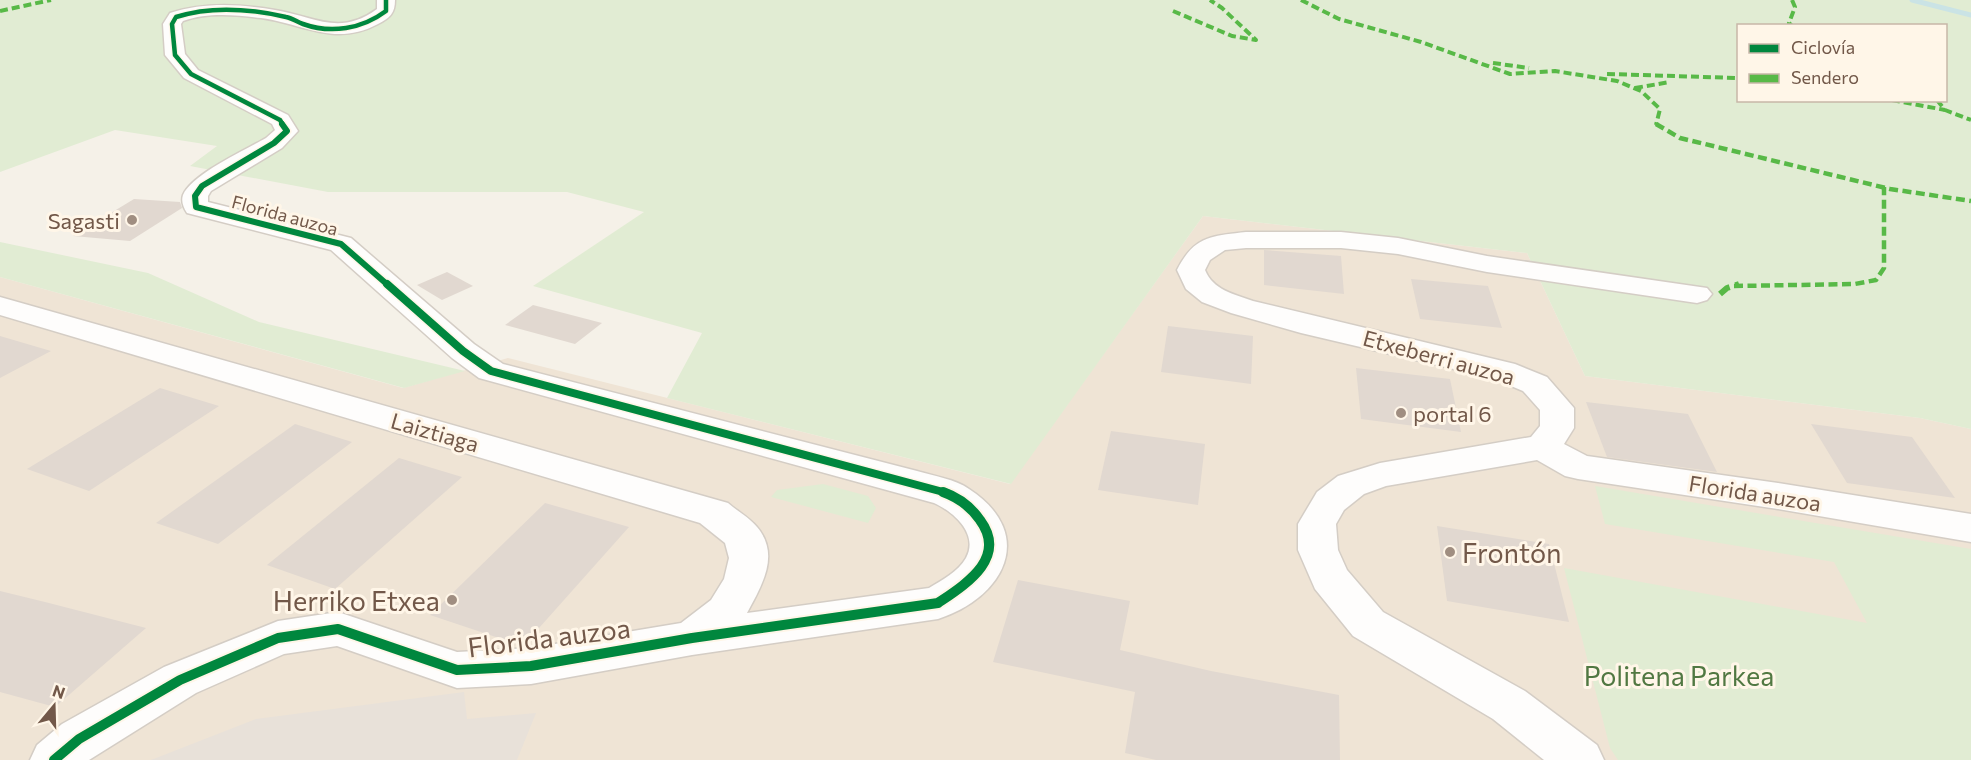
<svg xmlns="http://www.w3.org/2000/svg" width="1971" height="760" font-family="Commissioner,sans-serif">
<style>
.residential{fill:#efe4d5}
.industrial{fill:#e8e1d9}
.green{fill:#e1ecd3;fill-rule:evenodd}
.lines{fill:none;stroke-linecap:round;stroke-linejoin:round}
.stream{stroke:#cae3e5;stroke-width:5}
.building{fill:#e1d8d0}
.street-casing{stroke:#d4cdc5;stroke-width:3}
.street{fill:#fefdfc;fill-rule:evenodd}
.quiet-far2{stroke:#58b947;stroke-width:4;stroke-dasharray:8 4;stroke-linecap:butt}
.quiet-far1{stroke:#58b947;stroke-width:4.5;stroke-dasharray:9 4.5;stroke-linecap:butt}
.quiet{stroke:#58b947;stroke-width:6;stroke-dasharray:12 6;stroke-linecap:butt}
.cycleway-far3-casing{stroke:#fff6e8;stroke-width:7}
.cycleway-far2-casing{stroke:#fff6e8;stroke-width:9}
.cycleway-far1-casing{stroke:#fff6e8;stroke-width:11}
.cycleway-casing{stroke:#fff6e8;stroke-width:14}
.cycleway-far3{stroke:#00873e;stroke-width:4.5}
.cycleway-far2{stroke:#00873e;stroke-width:6}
.cycleway-far1{stroke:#00873e;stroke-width:8}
.cycleway{stroke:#00873e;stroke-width:10}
.poi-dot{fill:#a08e81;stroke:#fff6e8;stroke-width:2}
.labels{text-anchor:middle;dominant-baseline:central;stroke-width:6;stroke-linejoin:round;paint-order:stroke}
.far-street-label{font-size:18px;fill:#725849;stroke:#fff6e8}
.poi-label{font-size:22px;fill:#725849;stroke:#fff6e8;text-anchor:end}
.street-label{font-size:22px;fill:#725849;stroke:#fff6e8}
.near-poi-label{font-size:27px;fill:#725849;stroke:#fff6e8;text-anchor:start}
.near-street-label{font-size:27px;fill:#725849;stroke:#fff6e8}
.near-park-label{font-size:27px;fill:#517842;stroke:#fff6e8}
</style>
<rect width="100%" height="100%" fill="#f5f1e8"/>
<!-- residential -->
<path class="residential" d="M 1203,216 L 1527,253 L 1585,376 L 1920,418 L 1971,429 L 1971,760 L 0,760 L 0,277 L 403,388 L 508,358 L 1010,484 Z"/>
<!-- industrial -->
<path class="industrial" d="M 464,692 L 467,719 L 536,713 L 517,760 L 151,760 L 256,719 Z"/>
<!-- green -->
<g class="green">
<path d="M 0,0 L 1971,0 L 1971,429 L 1920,418 L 1585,376 L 1527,253 L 1203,216 L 1011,484 L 667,398 L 702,333 L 533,286 L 644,212 L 567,192 L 328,192 L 190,166 L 217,146 L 115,130 L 0,172 ZM 1738,26 L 1946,26 L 1946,100 L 1738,100 Z"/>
<path d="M 0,242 L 148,273 L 259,322 L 465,371 L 404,388 L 0,277 Z"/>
<path d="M 823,484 L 868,496 L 876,508 L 868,523 L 771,497 L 777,490 Z"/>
<path d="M 1595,486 L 1971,549 L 1971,760 L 1618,760 L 1610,748 L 1564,568 L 1867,623 L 1834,562 L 1605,524 Z"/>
</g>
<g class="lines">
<!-- stream -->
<path class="stream" d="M 1912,0 L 1971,15"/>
</g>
<!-- building -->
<g class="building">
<path d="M 134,199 L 180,202 L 182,208 L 130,241 L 73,236 Z"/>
<path d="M 1264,250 L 1341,256 L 1344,294 L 1264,285 Z"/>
<path d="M 447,272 L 473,286 L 442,300 L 417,285 Z"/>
<path d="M 1411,279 L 1488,286 L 1502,328 L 1420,319 Z"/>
<path d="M 533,305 L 602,323 L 575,344 L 505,325 Z"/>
<path d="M 1168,326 L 1253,336 L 1251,384 L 1161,372 Z"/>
<path d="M 0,336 L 51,351 L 0,378 Z"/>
<path d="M 1356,368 L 1450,379 L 1461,432 L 1361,419 Z"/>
<path d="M 160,388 L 219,406 L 89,491 L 27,469 Z"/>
<path d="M 1586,402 L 1688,414 L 1717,472 L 1607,457 Z"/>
<path d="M 295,424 L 352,442 L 218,544 L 156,523 Z"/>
<path d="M 1811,424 L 1912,437 L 1955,498 L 1847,483 Z"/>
<path d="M 1111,431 L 1205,444 L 1198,505 L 1098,490 Z"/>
<path d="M 399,458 L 462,477 L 335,589 L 267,565 Z"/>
<path d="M 545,503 L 629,527 L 523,646 L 430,615 Z"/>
<path d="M 1437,526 L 1549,544 L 1569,622 L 1447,601 Z"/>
<path d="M 1018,580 L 1130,601 L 1120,650 L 1211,671 L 1339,695 L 1340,760 L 1156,760 L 1125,753 L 1135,692 L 993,662 Z"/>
<path d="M 0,591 L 45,602 L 146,628 L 55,707 L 0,692 Z"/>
</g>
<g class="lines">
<!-- street casing -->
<g class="street-casing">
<g id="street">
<path d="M 377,0 L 395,0 C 395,13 390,18 378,24 C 335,47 304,24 261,18 C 236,15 208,12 183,21 L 181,24 L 185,54 L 198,70 L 288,115 L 298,131 L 282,148 L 211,191 L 208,196 L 208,202 L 351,238 L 474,344 L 503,364 L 917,471 C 934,476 955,479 969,489 C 1038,534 1004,598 938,619 L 692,655 L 531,684 L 457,688 L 337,646 L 284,654 L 196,693 L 89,760 L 30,760 L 37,745 L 62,724 L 164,667 L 278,621 L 338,612 L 457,652 L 531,648 L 681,623 L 711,600 L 724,579 L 729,558 L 725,543 L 700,523 L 0,315 L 0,297 L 728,503 C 737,511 750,518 757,527 C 781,555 761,587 747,613 L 929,588 C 942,580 958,572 966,558 C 979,534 954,512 934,503 L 479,378 L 452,358 L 331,250 L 187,213 C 183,207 181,201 183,195 C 192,174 245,150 266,138 L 275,130 L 272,124 L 184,78 L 165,55 L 163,24 L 170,13 C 204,2 240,4 275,10 C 314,16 339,37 377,9 Z"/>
<path d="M 1246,232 L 1341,232 L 1398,238 L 1487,256 L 1707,288 L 1712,294 L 1707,300 L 1697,303 L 1487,272 L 1398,254 L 1341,248 L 1246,248 L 1225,250 L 1210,260 L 1205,270 C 1213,290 1234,294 1253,301 L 1515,364 L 1547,377 L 1574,408 L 1574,428 L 1564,444 L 1587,456 L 1778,483 L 1971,514 L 1971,542 L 1778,509 L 1578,479 L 1565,476 L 1537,460 L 1386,486 L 1364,494 L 1344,510 L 1336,524 L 1338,550 L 1347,570 L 1383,612 L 1525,691 L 1597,745 L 1604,760 L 1544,760 L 1493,719 L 1353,636 L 1315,589 L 1298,550 L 1298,524 L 1317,492 L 1338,476 L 1380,463 L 1531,437 L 1540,426 L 1540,410 L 1523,391 L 1492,378 L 1301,333 L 1231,313 L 1202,302 L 1186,289 L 1177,270 C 1194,236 1211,236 1246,232 Z"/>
</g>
</g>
<!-- street -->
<use href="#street" class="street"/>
<!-- quiet-far2 -->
<g class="quiet-far2">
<path d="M 1301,0 L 1339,19 L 1421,42 L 1510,74 L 1555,71 L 1617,81 L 1641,91 L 1660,109 L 1656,125"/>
<path d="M 1792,0 L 1795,7 L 1789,23 L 1792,26"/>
<path d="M 0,11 L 51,0"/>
<path d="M 1173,11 L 1232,36 L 1256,40 L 1222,8 L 1210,0"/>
<path d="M 1493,63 L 1529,68"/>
<path d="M 1607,74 L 1738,78"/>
<path d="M 1635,88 L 1670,82"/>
<path d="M 1892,100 L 1945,110"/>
<path d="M 1937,100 L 1945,110 L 1971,120"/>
</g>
<!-- quiet-far1 -->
<g class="quiet-far1">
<path d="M 1656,124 L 1680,138 L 1890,189 L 1971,201"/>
<path d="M 1734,286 L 1855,284 L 1876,280 L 1884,268 L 1884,187"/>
</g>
<!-- quiet -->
<path class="quiet" d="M 1720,294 L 1727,288 L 1739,284"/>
<!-- cycleway-far3 casing -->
<g class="cycleway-far3-casing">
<path id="cycleway-far3" d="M 283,125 L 280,120 L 191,74 L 175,55 L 172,24 L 176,17 C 210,6 251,9 286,17 C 292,18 297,22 303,24 C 331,34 362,29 386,11 L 386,0"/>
</g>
<!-- cycleway-far2 casing -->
<g class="cycleway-far2-casing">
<path id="cycleway-far2" d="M 282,124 L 287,131 L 274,143 L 202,186 L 195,196 L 196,207 L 341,244 L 389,286"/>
</g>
<!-- cycleway-far1 casing -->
<g class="cycleway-far1-casing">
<path id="cycleway-far1" d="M 387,284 L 463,351 L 491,371 L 947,493"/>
</g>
<!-- cycleway casing -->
<g class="cycleway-casing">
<path id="cycleway" d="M 54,760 L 79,739 L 180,680 L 278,638 L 338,629 L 457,670 L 531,666 L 692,638 L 938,603 C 966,584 1008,558 980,520 C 971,507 957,497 943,492"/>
</g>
<!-- cycleway-far3 -->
<use href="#cycleway-far3" class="cycleway-far3"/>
<!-- cycleway-far2 -->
<use href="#cycleway-far2" class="cycleway-far2"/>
<!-- cycleway-far1 -->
<use href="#cycleway-far1" class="cycleway-far1"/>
<!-- cycleway -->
<use href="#cycleway" class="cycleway"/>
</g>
<!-- markers -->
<g class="poi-dot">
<circle cx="132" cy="220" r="6"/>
<circle cx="1401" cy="413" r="6"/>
<circle cx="1450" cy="552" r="6"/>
<circle cx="452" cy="600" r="6"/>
</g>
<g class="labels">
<!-- far-street labels -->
<g class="far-street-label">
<text transform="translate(285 215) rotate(15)">Florida auzoa</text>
</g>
<!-- poi labels -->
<g class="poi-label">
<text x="120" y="220">Sagasti</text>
<text x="1413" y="413" text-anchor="start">portal 6</text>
</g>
<!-- street labels -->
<g class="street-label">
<text transform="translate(1439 357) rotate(15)">Etxeberri auzoa</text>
<text transform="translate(435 432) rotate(16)">Laiztiaga</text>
<text transform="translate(1755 493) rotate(9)">Florida auzoa</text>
</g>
<!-- near-poi labels -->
<g class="near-poi-label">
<text x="1462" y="552">Frontón</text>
<text x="440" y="600" text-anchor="end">Herriko Etxea</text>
</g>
<!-- near-street labels -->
<g class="near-street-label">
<text transform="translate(549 637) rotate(-7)">Florida auzoa</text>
</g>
<!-- near-park labels -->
<g class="near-park-label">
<text x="1679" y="675">Politena Parkea</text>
</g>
</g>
<!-- legend -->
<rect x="1737" y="24" width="210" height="78" fill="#fff6e8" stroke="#c7b7a8" stroke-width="1.5"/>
<rect x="1749" y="44" width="30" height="9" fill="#00873e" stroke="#c7b7a8" stroke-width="1.5"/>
<text x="1791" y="54" font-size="18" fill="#725849">Ciclovía</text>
<rect x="1749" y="74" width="30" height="9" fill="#58b947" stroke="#c7b7a8" stroke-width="1.5"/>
<text x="1791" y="84" font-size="18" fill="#725849">Sendero</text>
<!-- north arrow -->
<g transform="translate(54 706) rotate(19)" stroke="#fff6e8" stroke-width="4.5" paint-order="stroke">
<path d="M0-4.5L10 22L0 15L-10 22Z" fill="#725849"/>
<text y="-9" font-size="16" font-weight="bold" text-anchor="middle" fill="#725849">N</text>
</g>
</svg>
